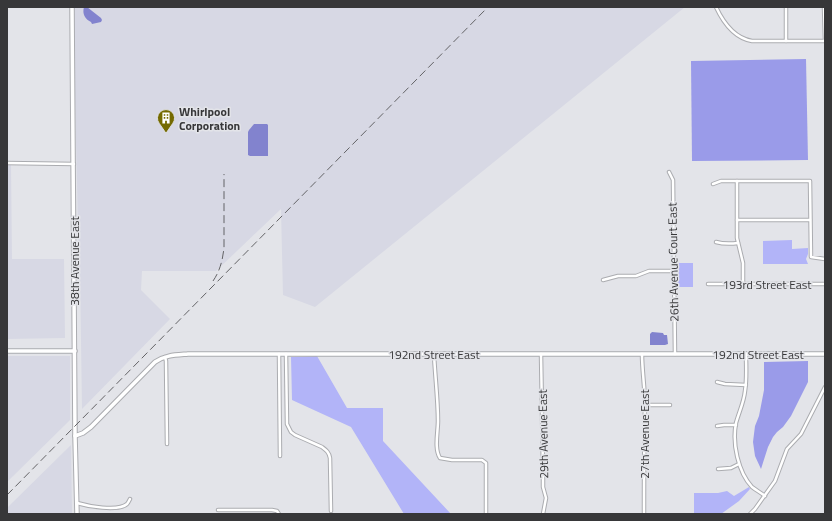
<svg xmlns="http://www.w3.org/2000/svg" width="832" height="521" font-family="'Titillium Web',sans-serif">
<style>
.built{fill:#d7d8e4}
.green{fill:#b2b4f8}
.forest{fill:#9a9be9}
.water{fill:#8283ce}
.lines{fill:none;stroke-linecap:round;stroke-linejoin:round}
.minor-casing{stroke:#abacb0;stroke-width:4.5}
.tertiary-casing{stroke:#abacb0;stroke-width:5.5}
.minor{stroke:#fff;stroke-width:2.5}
.tertiary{stroke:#fff;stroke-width:3.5}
.rail{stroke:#636366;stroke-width:1;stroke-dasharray:8 4;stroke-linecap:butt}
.labels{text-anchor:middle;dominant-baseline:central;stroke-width:3;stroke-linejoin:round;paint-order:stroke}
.poi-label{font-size:12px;font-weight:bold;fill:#373739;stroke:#e3e4e9;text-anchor:start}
.street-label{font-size:12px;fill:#373739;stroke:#e3e4e9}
</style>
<rect width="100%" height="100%" fill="#e3e4e9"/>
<!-- built -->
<g class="built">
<path d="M 73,7 L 685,7 L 315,307 L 283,295 L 281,209 L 216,271 L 142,271 L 141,290 L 170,319 L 82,409 L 80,272 L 79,271 Z"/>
<path d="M 7,165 L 11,165 L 12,259 L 64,259 L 65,338 L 7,339 Z"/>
<path d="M 7,356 L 70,356 L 70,420 L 7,482 Z"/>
<path d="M 71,445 L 72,514 L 7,514 L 7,508 Z"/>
</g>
<!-- green -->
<g class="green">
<path d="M 792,240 L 792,249 L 808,248 L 808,254 L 806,259 L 808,264 L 763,264 L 763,241 Z"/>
<rect x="677" y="263" width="16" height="24"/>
<path d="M 317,356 L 347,408 L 383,408 L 383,441 L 451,514 L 404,514 L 351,427 L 292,400 L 291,357 Z"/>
<path d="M 749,487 L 750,489 L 739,501 L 721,514 L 694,514 L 694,493 L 718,493 L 727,491 L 734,496 Z"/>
</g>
<!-- forest -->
<g class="forest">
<path d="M 806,59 L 808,160 L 692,161 L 691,61 Z"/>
<path d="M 808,361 L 808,382 L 791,416 L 783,427 L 777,432 L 773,437 L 768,447 L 761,469 L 755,456 L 753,442 L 755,426 L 759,416 L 764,390 L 764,362 Z"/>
</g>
<!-- water -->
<g class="water">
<path d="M 84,7 L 87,7 L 101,18 L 102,20 L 101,22 L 92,24 L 91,22 C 85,19 82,14 84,7 Z"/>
<path d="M 254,124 L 267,124 L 268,125 L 268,156 L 250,156 L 248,155 L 248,132 L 249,130 Z"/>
<path d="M 652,332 L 663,333 L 664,335 L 667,335 L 668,344 L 665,345 L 650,345 L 650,334 Z"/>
</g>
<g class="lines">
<!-- minor casing -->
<g class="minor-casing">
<g id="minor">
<path d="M 716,7 C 723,22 734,38 752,41 L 825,41"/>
<path d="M 786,7 L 786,41"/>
<path d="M 824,7 L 825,41"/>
<path d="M 7,163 L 74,164"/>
<path d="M 669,172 L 673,180 L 675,354"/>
<path d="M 737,181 L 737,238 L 743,263 L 743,284"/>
<path d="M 713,184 L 721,181 L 810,181 L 811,257 L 825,259"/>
<path d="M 737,220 L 810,220"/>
<path d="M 716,242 C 723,244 730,244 738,243"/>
<path d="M 603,280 L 618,276 L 636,276 L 649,271 L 674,271"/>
<path d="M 708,284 L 825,284"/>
<path d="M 279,354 L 280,456"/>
<path d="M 286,354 L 287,424 L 291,432 L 295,435 L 322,447 C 326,450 329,452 330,458 L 331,511"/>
<path d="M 434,354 C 435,376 438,399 438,421 C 438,432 434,449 440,458 L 452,460 L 482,460 L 486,463 L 486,514"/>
<path d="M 541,354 L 543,473 L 543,487 L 546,498 L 543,514"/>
<path d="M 642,354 C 642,371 645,388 645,406 C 644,442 644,478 644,514"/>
<path d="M 746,354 C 746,366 747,379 745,391 C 744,402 739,412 736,423 C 732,443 738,472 752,487 C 756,490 761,493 765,496"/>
<path d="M 165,357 L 166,361 L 167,444"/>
<path d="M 717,382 L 725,384 L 746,385"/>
<path d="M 645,405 L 670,405"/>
<path d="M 717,426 L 724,425 L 736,425"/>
<path d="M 718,469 L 731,468 L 739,464"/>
<path d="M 77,503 C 87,506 118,512 127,504 C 128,503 129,501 130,499"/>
<path d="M 218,510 L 272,510 L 277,511 L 279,514"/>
<path d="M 750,514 L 755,509 L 775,481 L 787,449 L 801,434 L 825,387"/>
</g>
</g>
<!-- tertiary casing -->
<g class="tertiary-casing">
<g id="tertiary">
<path d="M 72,7 L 75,436 L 77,514"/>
<path d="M 7,351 L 75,351"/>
<path d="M 75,436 L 83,433 L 91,427 L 155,362 C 165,355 176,355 188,354 L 825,354"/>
</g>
</g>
<!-- minor -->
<use href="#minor" class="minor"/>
<!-- tertiary -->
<use href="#tertiary" class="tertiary"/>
<!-- rail -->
<g class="rail">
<path d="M 213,281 C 220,271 223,259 224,247 L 224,174"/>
<path d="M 7,495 L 488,7"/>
</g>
</g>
<!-- icons -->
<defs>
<g id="building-pin" transform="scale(0.9)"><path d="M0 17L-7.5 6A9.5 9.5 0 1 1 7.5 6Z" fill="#746a01" stroke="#e3e4e9"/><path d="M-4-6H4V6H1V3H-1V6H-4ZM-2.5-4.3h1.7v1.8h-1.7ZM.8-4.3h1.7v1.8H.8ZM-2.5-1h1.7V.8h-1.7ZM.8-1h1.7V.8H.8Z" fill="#fff"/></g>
</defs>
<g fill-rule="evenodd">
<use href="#building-pin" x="166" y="118"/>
</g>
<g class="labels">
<!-- poi labels -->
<g class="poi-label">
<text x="179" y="111">Whirlpool<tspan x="179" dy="14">Corporation</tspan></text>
</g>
<!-- street labels -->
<g class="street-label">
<text transform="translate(74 261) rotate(-90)">38th Avenue East</text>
<text transform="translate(673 262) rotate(-91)">26th Avenue Court East</text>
<text x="767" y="284">193rd Street East</text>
<text x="434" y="354">192nd Street East</text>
<text x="758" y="354">192nd Street East</text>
<text transform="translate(543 434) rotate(-91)">29th Avenue East</text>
<text transform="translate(644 434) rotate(-90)">27th Avenue East</text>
</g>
</g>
<!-- border -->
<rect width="832" height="521" fill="none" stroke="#373739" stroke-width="16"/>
</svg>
